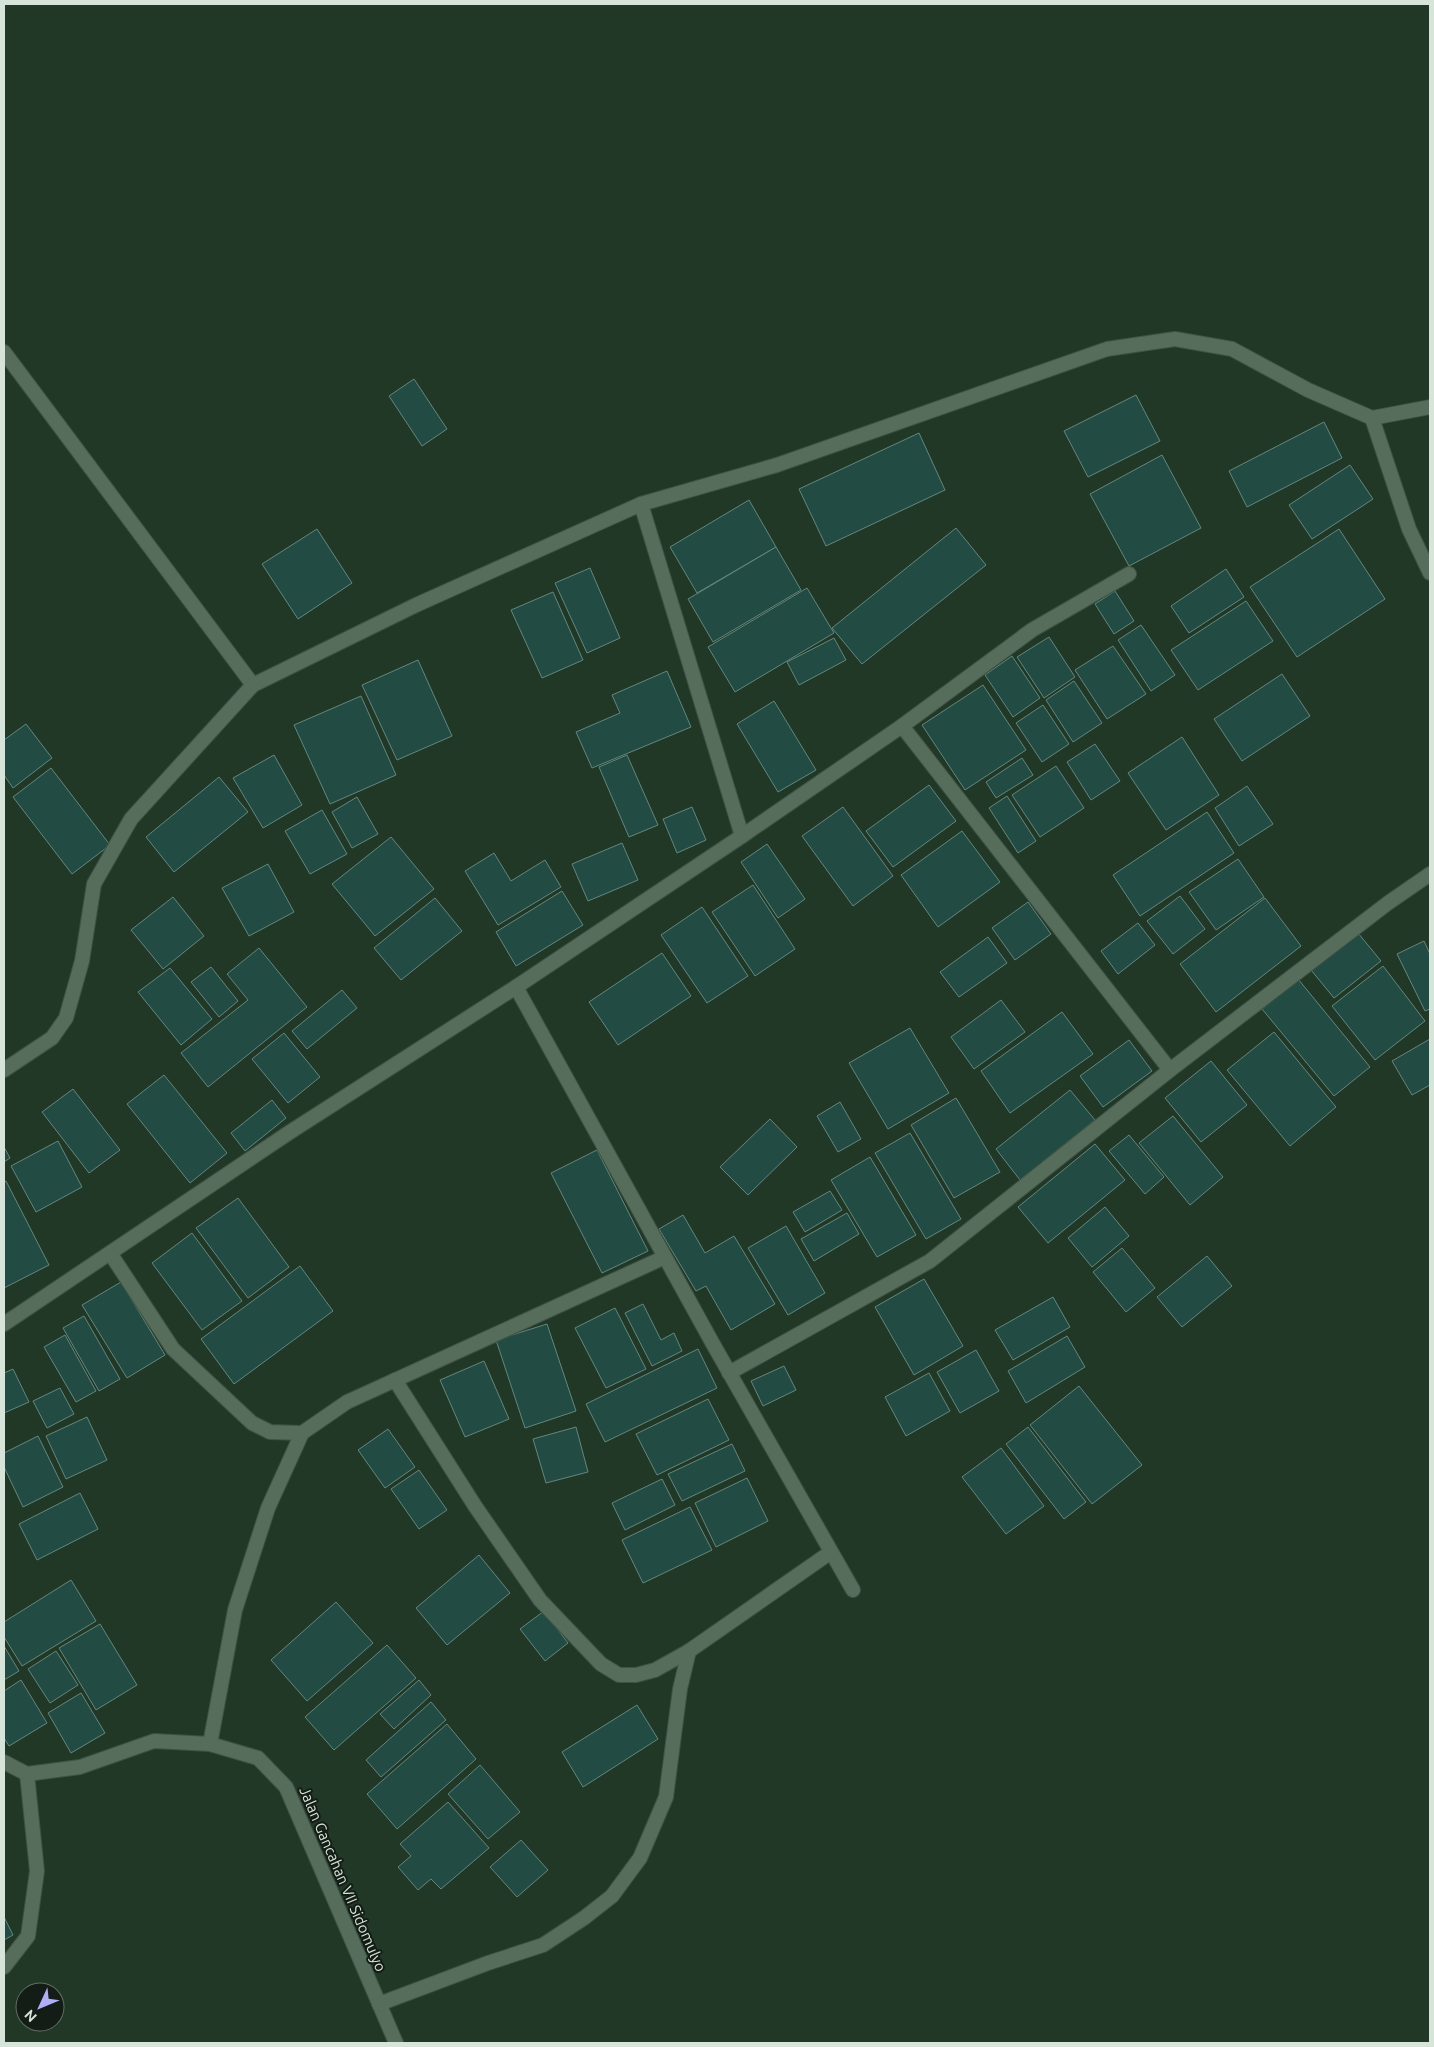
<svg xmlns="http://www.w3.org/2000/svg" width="1434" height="2047" font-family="Ubuntu,sans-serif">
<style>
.building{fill:#224c43;stroke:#63877e}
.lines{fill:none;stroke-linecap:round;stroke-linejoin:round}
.minor-casing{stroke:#3f5244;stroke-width:16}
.minor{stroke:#556d5a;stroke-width:14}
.labels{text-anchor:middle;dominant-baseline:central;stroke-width:4;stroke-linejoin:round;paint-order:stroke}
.street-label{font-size:15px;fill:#d7e4d9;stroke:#131d15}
</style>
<rect width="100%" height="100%" fill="#223827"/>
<!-- building -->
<g class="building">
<path d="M 414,379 L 447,429 L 422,446 L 389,396 Z"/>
<path d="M 1136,395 L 1160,441 L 1088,477 L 1064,431 Z"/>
<path d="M 1324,422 L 1342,458 L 1247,507 L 1229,471 Z"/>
<path d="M 919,433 L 945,490 L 826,546 L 799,489 Z"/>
<path d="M 1162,455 L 1201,528 L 1129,566 L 1090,494 Z"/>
<path d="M 1350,465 L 1373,499 L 1312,539 L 1289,505 Z"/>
<path d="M 749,500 L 776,547 L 697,593 L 670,547 Z"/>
<path d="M 956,528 L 986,565 L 862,664 L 832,628 Z"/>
<path d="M 317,529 L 352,583 L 298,619 L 262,564 Z"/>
<path d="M 1339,529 L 1385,599 L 1297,657 L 1250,587 Z"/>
<path d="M 776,547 L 801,590 L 713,642 L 688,599 Z"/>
<path d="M 590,568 L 620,638 L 587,653 L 555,583 Z"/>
<path d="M 1226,569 L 1244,597 L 1189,633 L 1171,606 Z"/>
<path d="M 807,588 L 834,633 L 735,692 L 708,647 Z"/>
<path d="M 1115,591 L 1134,621 L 1114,634 L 1095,604 Z"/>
<path d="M 553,592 L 583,660 L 542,678 L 511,610 Z"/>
<path d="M 1246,601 L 1273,641 L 1198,690 L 1171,650 Z"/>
<path d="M 1141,625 L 1175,675 L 1151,691 L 1118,640 Z"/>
<path d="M 1049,637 L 1075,677 L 1044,698 L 1017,657 Z"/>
<path d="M 834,638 L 846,660 L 799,685 L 787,662 Z"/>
<path d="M 1113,646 L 1146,694 L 1107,719 L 1075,670 Z"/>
<path d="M 1012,656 L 1040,698 L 1013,717 L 985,675 Z"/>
<path d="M 418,660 L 452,736 L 397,760 L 362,685 Z"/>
<path d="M 667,671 L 691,727 L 592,768 L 576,732 L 620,713 L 612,695 Z"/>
<path d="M 1282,674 L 1310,716 L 1242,761 L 1214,719 Z"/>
<path d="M 1074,681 L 1102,723 L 1073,742 L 1046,700 Z"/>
<path d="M 983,685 L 1026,750 L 965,790 L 922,725 Z"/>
<path d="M 361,696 L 396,775 L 330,804 L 294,725 Z"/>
<path d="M 774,701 L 816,770 L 778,792 L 737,724 Z"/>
<path d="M 1043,705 L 1069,744 L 1042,762 L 1016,723 Z"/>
<path d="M 26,724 L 52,758 L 13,788 L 4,775 L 4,740 Z"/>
<path d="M 1182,737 L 1219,795 L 1166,830 L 1128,773 Z"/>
<path d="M 1095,744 L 1120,781 L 1091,800 L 1067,762 Z"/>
<path d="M 274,755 L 302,805 L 263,828 L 233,778 Z"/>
<path d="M 627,755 L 658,825 L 629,837 L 599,767 Z"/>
<path d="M 1022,758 L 1033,775 L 996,798 L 986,782 Z"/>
<path d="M 1056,766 L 1084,808 L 1040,837 L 1012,795 Z"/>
<path d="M 51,768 L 110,845 L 72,874 L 13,797 Z"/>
<path d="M 219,777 L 248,812 L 174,872 L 146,837 Z"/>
<path d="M 929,785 L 956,821 L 893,867 L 866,831 Z"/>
<path d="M 1247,786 L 1273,824 L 1239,846 L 1215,808 Z"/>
<path d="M 1007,796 L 1036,841 L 1018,853 L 989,808 Z"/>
<path d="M 357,797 L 378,834 L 352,848 L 332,812 Z"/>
<path d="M 692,807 L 706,840 L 677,853 L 663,819 Z"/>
<path d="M 843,807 L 893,876 L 853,906 L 802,836 Z"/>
<path d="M 322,810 L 347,854 L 310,874 L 285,831 Z"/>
<path d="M 1207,812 L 1234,853 L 1140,916 L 1113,875 Z"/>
<path d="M 962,831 L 1000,882 L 938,927 L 901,875 Z"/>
<path d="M 391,837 L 434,889 L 375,936 L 332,884 Z"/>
<path d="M 622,843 L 638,880 L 588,901 L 572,864 Z"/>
<path d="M 767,844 L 805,899 L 778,918 L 741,862 Z"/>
<path d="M 494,853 L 511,881 L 545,860 L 561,887 L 498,925 L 465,871 Z"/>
<path d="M 1238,859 L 1264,897 L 1216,930 L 1189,892 Z"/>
<path d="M 268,864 L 294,912 L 249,936 L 222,888 Z"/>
<path d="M 753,885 L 795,949 L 755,976 L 712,912 Z"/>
<path d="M 562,891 L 583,925 L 516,966 L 496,932 Z"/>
<path d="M 1180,896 L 1205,929 L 1173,954 L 1147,921 Z"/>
<path d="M 173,897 L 204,936 L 163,969 L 131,930 Z"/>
<path d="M 435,898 L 462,931 L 401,980 L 374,948 Z"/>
<path d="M 1265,898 L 1301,946 L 1216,1012 L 1180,964 Z"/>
<path d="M 1028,902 L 1051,934 L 1015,960 L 992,928 Z"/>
<path d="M 702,907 L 748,976 L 707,1003 L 661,935 Z"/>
<path d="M 1138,923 L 1155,945 L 1118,974 L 1101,951 Z"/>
<path d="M 1358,933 L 1381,961 L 1334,998 L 1311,970 Z"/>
<path d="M 988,937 L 1007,963 L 959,997 L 940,972 Z"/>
<path d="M 1424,941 L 1430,954 L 1430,1009 L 1425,1011 L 1397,954 Z"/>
<path d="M 259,948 L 307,1007 L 208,1087 L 181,1053 L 248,1000 L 227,974 Z"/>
<path d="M 662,953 L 691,996 L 618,1045 L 589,1002 Z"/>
<path d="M 1383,966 L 1425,1021 L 1375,1060 L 1332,1006 Z"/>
<path d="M 211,967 L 238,1001 L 219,1017 L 191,982 Z"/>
<path d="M 170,968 L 212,1019 L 181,1045 L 138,992 Z"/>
<path d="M 1298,979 L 1370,1067 L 1334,1096 L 1262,1009 Z"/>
<path d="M 342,990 L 357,1008 L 307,1049 L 292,1031 Z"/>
<path d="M 1001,1000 L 1025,1032 L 974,1069 L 951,1037 Z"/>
<path d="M 1062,1012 L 1093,1054 L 1010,1113 L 981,1071 Z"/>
<path d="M 910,1028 L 949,1093 L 888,1129 L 849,1063 Z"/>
<path d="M 1274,1032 L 1336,1107 L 1290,1146 L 1227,1070 Z"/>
<path d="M 284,1033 L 320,1077 L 288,1103 L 252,1059 Z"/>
<path d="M 1430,1039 L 1430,1085 L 1412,1095 L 1392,1061 Z"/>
<path d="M 1129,1040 L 1152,1071 L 1103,1107 L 1080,1076 Z"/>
<path d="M 1211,1061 L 1247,1105 L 1201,1142 L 1165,1098 Z"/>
<path d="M 164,1075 L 227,1153 L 190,1183 L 127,1104 Z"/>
<path d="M 73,1089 L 120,1150 L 89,1173 L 42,1112 Z"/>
<path d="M 1070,1090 L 1095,1120 L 1020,1180 L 996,1149 Z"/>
<path d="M 956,1098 L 1000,1172 L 954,1198 L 911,1125 Z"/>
<path d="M 272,1100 L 286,1118 L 245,1151 L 231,1133 Z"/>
<path d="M 840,1102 L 861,1139 L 838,1152 L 817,1116 Z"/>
<path d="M 1173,1116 L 1223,1177 L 1190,1205 L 1139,1143 Z"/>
<path d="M 770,1119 L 797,1147 L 748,1195 L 720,1167 Z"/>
<path d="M 910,1133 L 961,1219 L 926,1239 L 875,1153 Z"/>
<path d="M 1129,1135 L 1164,1177 L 1145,1194 L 1109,1151 Z"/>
<path d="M 58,1141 L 82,1187 L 36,1212 L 11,1166 Z"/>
<path d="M 1095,1144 L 1125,1180 L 1048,1243 L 1018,1207 Z"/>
<path d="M 4,1147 L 10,1158 L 4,1162 Z"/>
<path d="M 597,1150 L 648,1251 L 602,1273 L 551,1173 Z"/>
<path d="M 870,1157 L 916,1235 L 877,1257 L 831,1180 Z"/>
<path d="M 6,1181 L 49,1265 L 4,1288 L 4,1182 Z"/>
<path d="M 830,1191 L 842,1210 L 805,1232 L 793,1212 Z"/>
<path d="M 238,1198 L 289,1267 L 248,1298 L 196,1228 Z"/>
<path d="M 1105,1207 L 1129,1236 L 1092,1267 L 1068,1238 Z"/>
<path d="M 847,1213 L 859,1234 L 814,1261 L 801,1239 Z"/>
<path d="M 683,1215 L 705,1253 L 734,1236 L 775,1304 L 731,1330 L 706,1286 L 696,1291 L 659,1229 Z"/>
<path d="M 786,1226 L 825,1293 L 788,1315 L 748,1248 Z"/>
<path d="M 192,1233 L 242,1301 L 202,1330 L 152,1263 Z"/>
<path d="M 1122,1248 L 1155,1288 L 1126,1312 L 1093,1272 Z"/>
<path d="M 1207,1256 L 1232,1286 L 1182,1327 L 1157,1297 Z"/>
<path d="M 300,1266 L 333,1311 L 234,1384 L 201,1339 Z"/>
<path d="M 924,1279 L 963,1346 L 914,1375 L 875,1307 Z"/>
<path d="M 121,1282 L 165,1355 L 127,1378 L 82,1305 Z"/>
<path d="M 1053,1297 L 1070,1327 L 1013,1360 L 995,1330 Z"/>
<path d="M 643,1304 L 661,1340 L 674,1333 L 682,1351 L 652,1366 L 625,1313 Z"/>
<path d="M 615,1308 L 646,1369 L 606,1388 L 575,1328 Z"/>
<path d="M 84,1316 L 120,1379 L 99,1391 L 63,1328 Z"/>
<path d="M 547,1324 L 576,1411 L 525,1428 L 496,1340 Z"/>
<path d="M 65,1335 L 96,1391 L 76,1402 L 44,1347 Z"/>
<path d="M 1067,1336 L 1085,1367 L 1026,1403 L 1008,1371 Z"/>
<path d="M 698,1349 L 717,1388 L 605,1442 L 586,1404 Z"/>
<path d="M 976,1350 L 999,1391 L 960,1413 L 937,1372 Z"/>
<path d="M 484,1361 L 509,1419 L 465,1437 L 440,1380 Z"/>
<path d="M 784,1366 L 796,1390 L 763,1406 L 751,1381 Z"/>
<path d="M 13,1369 L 29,1402 L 4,1413 L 4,1373 Z"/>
<path d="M 929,1373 L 950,1411 L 906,1436 L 885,1397 Z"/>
<path d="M 1079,1386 L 1142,1465 L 1092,1504 L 1030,1425 Z"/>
<path d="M 60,1388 L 74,1414 L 47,1428 L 33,1401 Z"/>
<path d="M 708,1399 L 729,1440 L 657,1475 L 636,1434 Z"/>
<path d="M 87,1417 L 107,1460 L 66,1479 L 46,1436 Z"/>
<path d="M 576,1427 L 588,1472 L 546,1483 L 533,1439 Z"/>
<path d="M 1028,1427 L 1086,1502 L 1064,1519 L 1006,1444 Z"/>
<path d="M 388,1429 L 415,1467 L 385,1488 L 358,1450 Z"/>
<path d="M 38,1436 L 63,1487 L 23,1507 L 4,1467 L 4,1453 Z"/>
<path d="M 732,1444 L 745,1471 L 682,1501 L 668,1474 Z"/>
<path d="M 1001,1448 L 1044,1506 L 1006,1534 L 962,1477 Z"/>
<path d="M 419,1470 L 447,1510 L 419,1529 L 391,1489 Z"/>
<path d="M 747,1478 L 768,1521 L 716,1547 L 695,1503 Z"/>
<path d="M 662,1479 L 675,1505 L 625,1530 L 612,1503 Z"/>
<path d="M 80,1493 L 98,1529 L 37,1560 L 19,1524 Z"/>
<path d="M 690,1507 L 712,1550 L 643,1583 L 622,1540 Z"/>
<path d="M 479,1555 L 510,1593 L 447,1645 L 416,1608 Z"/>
<path d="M 71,1580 L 96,1621 L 22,1666 L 4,1637 L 4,1622 Z"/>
<path d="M 336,1602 L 373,1643 L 307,1701 L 271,1660 Z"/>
<path d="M 544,1611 L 568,1643 L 545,1661 L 520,1629 Z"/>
<path d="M 100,1624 L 137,1685 L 96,1710 L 59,1648 Z"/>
<path d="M 387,1645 L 416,1678 L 334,1750 L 305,1717 Z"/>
<path d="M 4,1646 L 19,1671 L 4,1680 Z"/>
<path d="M 56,1651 L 78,1685 L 50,1703 L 28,1669 Z"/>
<path d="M 21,1680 L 47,1723 L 9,1746 L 4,1738 L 4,1691 Z"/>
<path d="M 419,1680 L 431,1695 L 394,1729 L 380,1714 Z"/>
<path d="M 81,1693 L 105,1733 L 71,1753 L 48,1713 Z"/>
<path d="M 431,1702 L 446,1720 L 381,1777 L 366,1760 Z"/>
<path d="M 637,1705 L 658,1739 L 583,1787 L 562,1752 Z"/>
<path d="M 447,1724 L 476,1759 L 397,1829 L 367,1794 Z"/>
<path d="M 480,1765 L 520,1812 L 488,1839 L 448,1794 Z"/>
<path d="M 448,1802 L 489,1848 L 441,1889 L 431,1879 L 418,1890 L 398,1867 L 411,1856 L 400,1844 Z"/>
<path d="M 521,1840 L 548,1870 L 517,1897 L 490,1867 Z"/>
<path d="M 4,1917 L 13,1935 L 4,1940 Z"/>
</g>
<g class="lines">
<!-- minor casing -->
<g class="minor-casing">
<g id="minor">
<path d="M 4,352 L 253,685"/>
<path d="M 1372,418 L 1409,529 L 1430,573"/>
<path d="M 641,504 L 742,836"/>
<path d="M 902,726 L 1170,1070"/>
<path d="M 516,987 L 713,1344 L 853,1590"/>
<path d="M 4,1070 L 52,1038 L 66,1018 L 82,961 L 94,884 L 131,819 L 253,685 L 416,605 L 641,504 L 777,465 L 1107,349 L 1175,339 L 1232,349 L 1308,390 L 1372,418 L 1430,407"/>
<path d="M 110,1253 L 173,1349 L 252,1423 L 270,1432 L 302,1433"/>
<path d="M 4,1324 L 290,1132 L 516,987 L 742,836 L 902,726 L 1032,630 L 1129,574"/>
<path d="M 729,1373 L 930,1261 L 1170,1070 L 1388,903 L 1430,874"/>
<path d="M 395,1380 L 475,1506 L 540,1600 L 601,1664 L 619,1675 L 636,1675 L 655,1670 L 689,1651 L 831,1552"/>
<path d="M 210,1744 L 235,1610 L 268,1508 L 302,1433 L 347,1402 L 665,1257"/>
<path d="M 4,1762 L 27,1774 L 80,1767 L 154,1741 L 210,1744 L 258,1758 L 286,1787 L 396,2043"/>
<path d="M 4,1967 L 28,1936 L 37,1871 L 27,1774"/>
<path d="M 379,2004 L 488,1963 L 543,1945 L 584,1918 L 612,1896 L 640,1858 L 666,1797 L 680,1689 L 689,1651"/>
</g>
</g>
<!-- minor -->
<use href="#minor" class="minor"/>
</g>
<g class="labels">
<!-- street labels -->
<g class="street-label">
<text transform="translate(343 1879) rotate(67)">Jalan Gancahan VII Sidomulyo</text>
</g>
</g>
<!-- border -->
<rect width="1434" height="2047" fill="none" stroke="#d7e4d9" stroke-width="10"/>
<!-- north arrow -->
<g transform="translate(40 2007) rotate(226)"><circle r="24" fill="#131d15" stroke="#616d63"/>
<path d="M0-4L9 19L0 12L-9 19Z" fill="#afaefa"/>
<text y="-8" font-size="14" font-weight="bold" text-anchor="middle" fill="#d7e4d9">N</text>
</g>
</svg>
